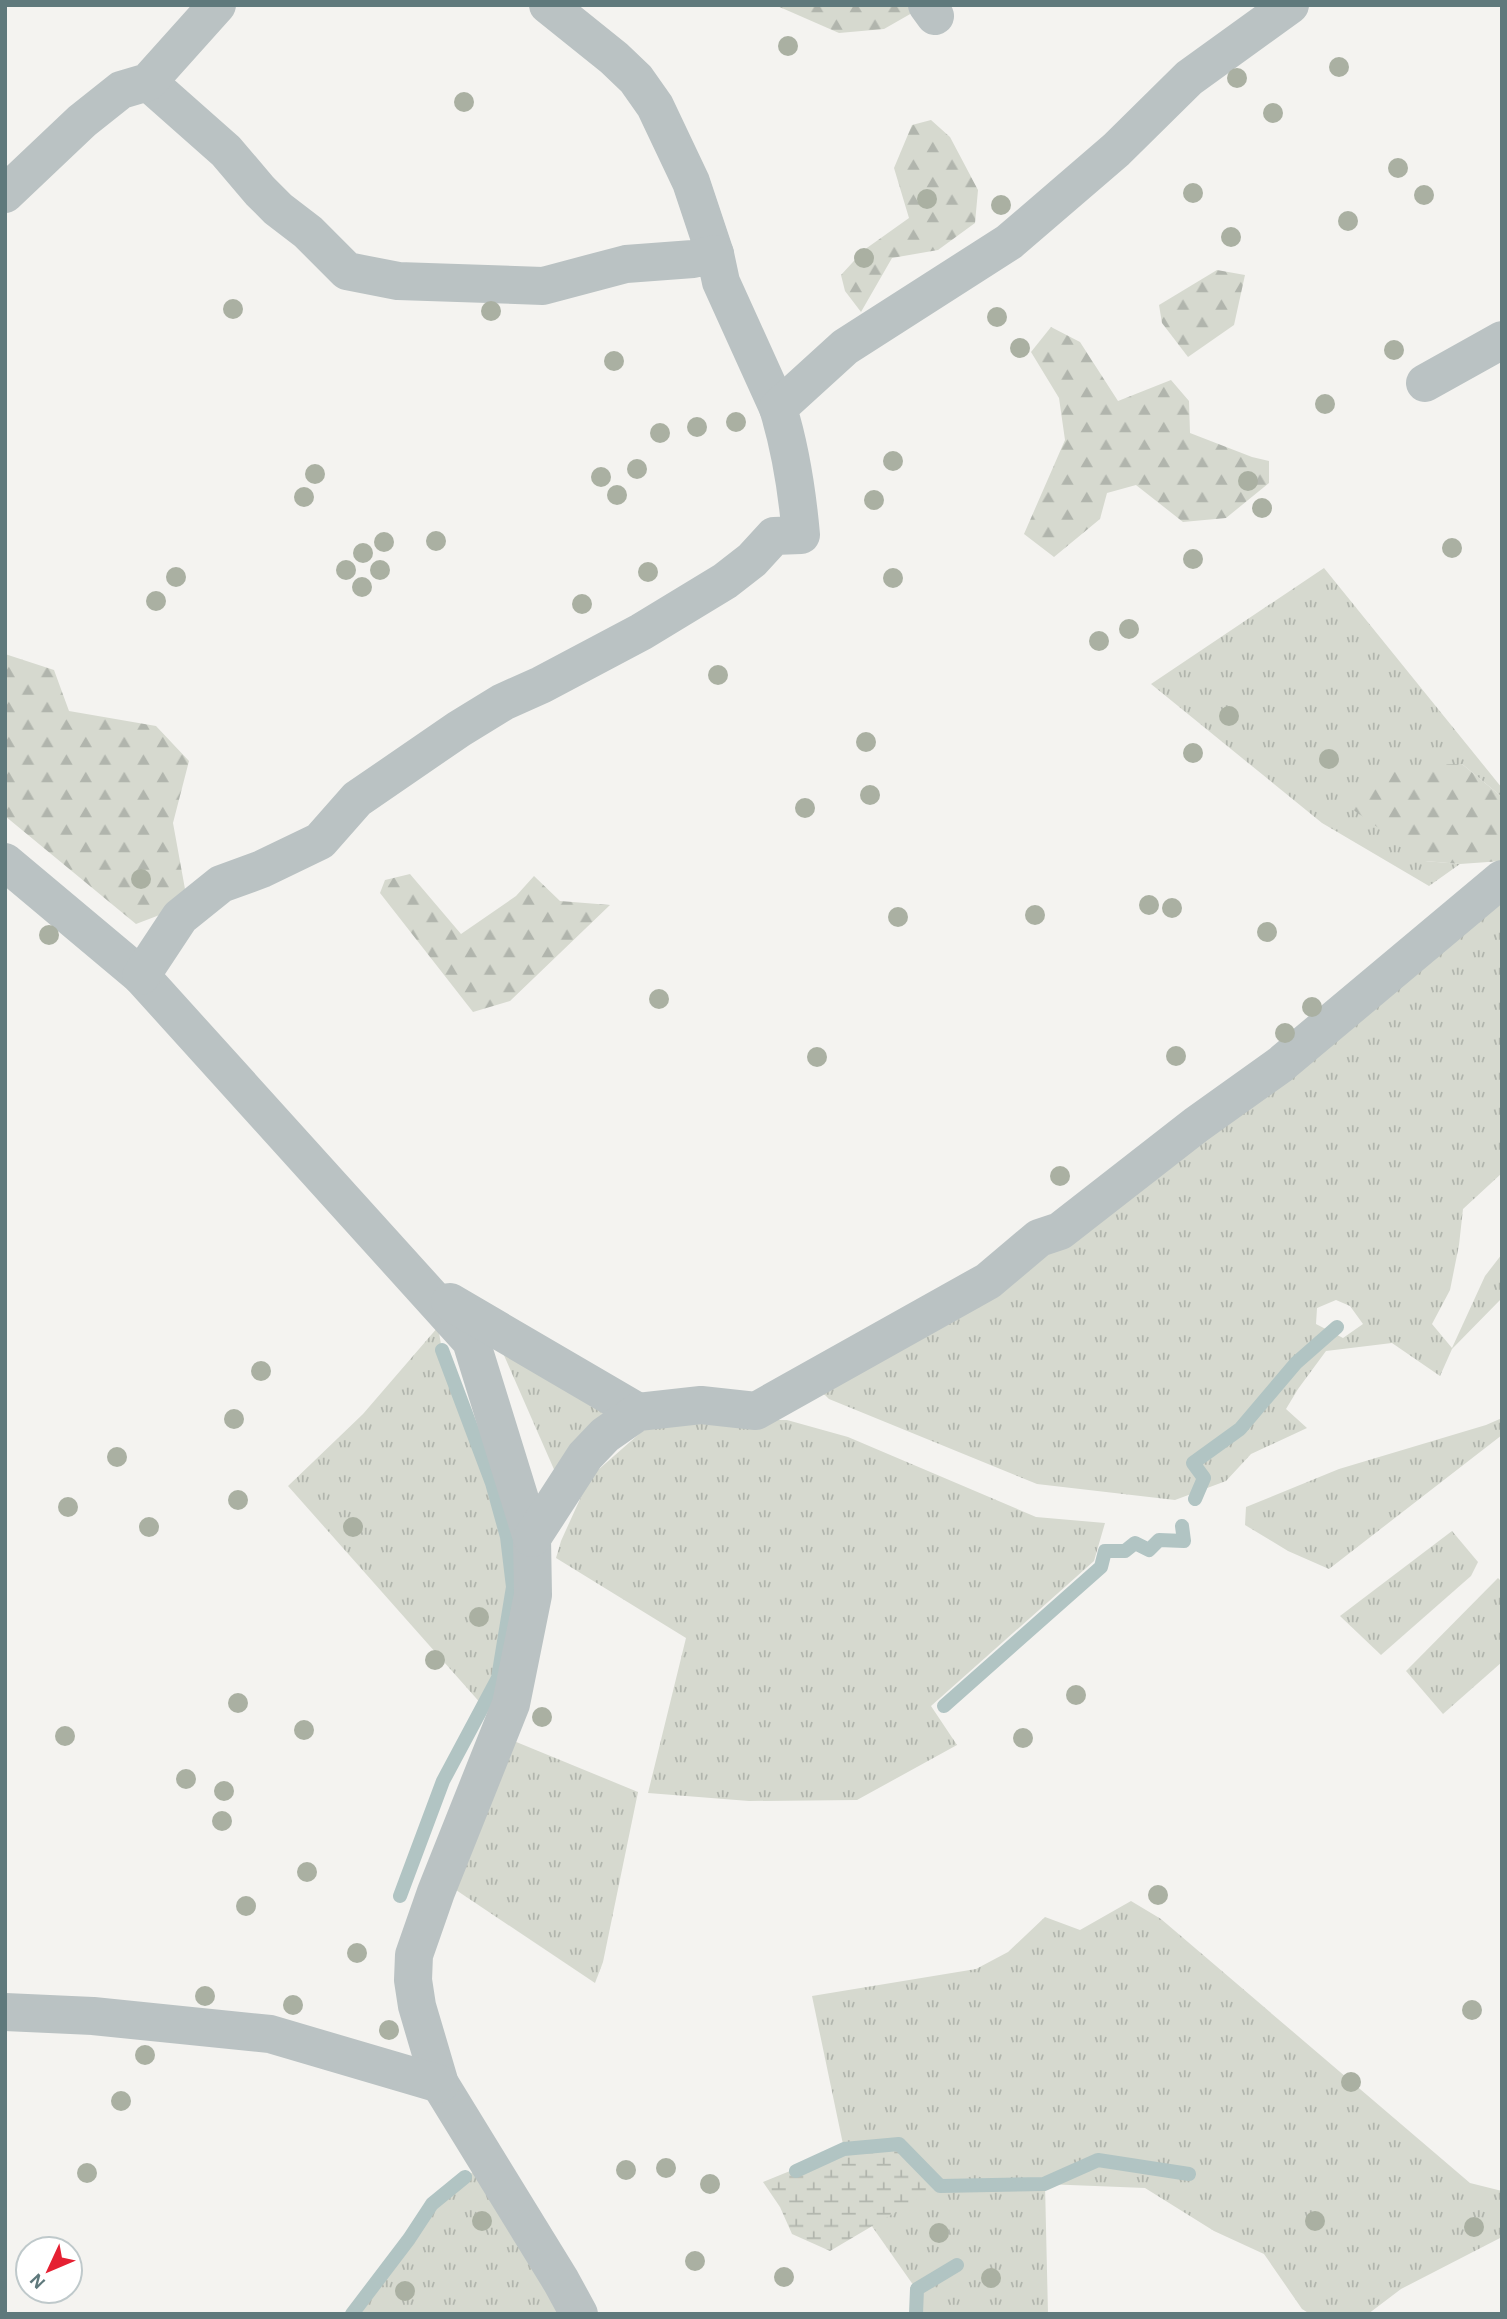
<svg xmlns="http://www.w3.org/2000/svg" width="1507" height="2319" font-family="'Alegreya Sans',sans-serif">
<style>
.grass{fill:url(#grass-tufts);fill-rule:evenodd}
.forest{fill:url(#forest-firs)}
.wetland{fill:url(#wetland-marsh)}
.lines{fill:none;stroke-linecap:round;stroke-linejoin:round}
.stream{stroke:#b1c4c3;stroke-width:14}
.street{stroke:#bac2c3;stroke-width:38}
.tree{fill:#aab0a2}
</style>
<defs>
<pattern id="grass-tufts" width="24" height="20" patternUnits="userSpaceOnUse" patternTransform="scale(1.75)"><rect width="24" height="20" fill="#d6d9cf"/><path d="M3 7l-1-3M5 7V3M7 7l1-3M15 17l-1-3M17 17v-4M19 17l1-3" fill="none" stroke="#b1b5ad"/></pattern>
<pattern id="forest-firs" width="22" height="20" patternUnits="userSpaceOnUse" patternTransform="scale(1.75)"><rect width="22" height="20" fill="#d6d9cf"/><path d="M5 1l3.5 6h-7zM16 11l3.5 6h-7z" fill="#b1b5ad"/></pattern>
<pattern id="wetland-marsh" width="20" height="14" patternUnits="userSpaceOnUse" patternTransform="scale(1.75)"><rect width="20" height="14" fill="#d6d9cf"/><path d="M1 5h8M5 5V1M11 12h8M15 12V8" fill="none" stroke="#b1b5ad"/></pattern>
</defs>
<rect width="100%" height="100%" fill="#f4f3f0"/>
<!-- grass -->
<g class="grass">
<path d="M 1324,568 L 1502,788 L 1502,797 L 1462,764 L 1425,861 L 1460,864 L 1429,886 L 1322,823 L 1151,684 Z"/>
<path d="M 1502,871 L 1502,1173 L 1463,1209 L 1459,1245 L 1450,1290 L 1432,1324 L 1452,1348 L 1485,1276 L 1502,1254 L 1502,1298 L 1452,1349 L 1440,1376 L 1392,1343 L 1326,1351 L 1298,1389 L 1286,1409 L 1307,1428 L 1251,1454 L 1226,1481 L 1175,1500 L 1037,1484 L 829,1399 L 819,1389 L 1008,1269 ZM 1336,1300 L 1350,1306 L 1363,1324 L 1343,1338 L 1316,1324 L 1317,1308 Z"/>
<path d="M 438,1327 L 442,1350 L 492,1483 L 507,1537 L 513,1587 L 498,1678 L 483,1706 L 288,1486 L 363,1414 Z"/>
<path d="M 519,1337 L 607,1417 L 556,1474 L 499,1344 Z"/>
<path d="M 1502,1418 L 1502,1435 L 1329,1569 L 1288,1551 L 1245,1525 L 1246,1507 L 1339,1469 L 1486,1425 Z"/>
<path d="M 704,1420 L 787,1420 L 848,1437 L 1036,1517 L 1105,1523 L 1094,1561 L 931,1706 L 957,1745 L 857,1800 L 749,1801 L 648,1793 L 686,1638 L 556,1558 L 561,1541 L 590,1477 L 647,1427 Z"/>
<path d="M 1452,1531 L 1478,1562 L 1471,1576 L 1381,1655 L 1340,1616 Z"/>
<path d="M 1498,1578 L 1502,1582 L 1502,1662 L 1443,1714 L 1406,1671 Z"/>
<path d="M 509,1739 L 638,1792 L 603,1962 L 595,1983 L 456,1890 Z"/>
<path d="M 1131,1901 L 1161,1919 L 1470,2183 L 1502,2191 L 1502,2237 L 1401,2289 L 1368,2314 L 1310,2314 L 1302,2309 L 1264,2254 L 1214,2231 L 1145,2188 L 1045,2184 L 1048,2314 L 916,2314 L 916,2289 L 871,2225 L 939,2186 L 899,2144 L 844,2149 L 812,1996 L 976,1969 L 1008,1952 L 1045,1917 L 1080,1930 Z"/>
<path d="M 483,2164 L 562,2314 L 352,2314 L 409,2239 L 432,2204 Z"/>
</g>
<!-- forest -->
<g class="forest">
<path d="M 775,5 L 908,5 L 912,13 L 884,29 L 839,33 Z"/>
<path d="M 931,120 L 950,137 L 978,190 L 975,223 L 938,250 L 892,258 L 861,312 L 845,291 L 841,275 L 864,250 L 909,218 L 894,168 L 912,125 Z"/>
<path d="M 1217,270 L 1245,275 L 1234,325 L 1188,357 L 1162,323 L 1159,305 Z"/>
<path d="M 1051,327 L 1080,342 L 1118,401 L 1171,380 L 1189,401 L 1190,433 L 1252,457 L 1269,461 L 1269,483 L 1226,518 L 1183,522 L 1136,485 L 1107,493 L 1100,519 L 1054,557 L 1024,534 L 1065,440 L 1059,398 L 1031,352 Z"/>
<path d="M 5,654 L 54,670 L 69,711 L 156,726 L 189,761 L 173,823 L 185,889 L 170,911 L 136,924 L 5,816 Z"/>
<path d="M 1462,764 L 1502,797 L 1502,861 L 1460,864 L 1425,861 L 1352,809 L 1369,781 L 1412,765 Z"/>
<path d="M 410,874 L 461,934 L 516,896 L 534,876 L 560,901 L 610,905 L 510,1001 L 473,1012 L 380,893 L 385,880 Z"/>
</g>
<!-- wetland -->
<path class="wetland" d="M 899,2144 L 940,2186 L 830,2251 L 792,2234 L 780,2207 L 763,2182 L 844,2149 Z"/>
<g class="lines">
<!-- stream -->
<g class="stream">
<path d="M 1195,1499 L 1204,1478 L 1193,1463 L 1240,1429 L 1296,1363 L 1337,1327"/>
<path d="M 944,1706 L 1101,1567 L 1105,1551 L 1125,1551 L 1135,1543 L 1149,1550 L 1159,1540 L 1184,1541 L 1182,1526"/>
<path d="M 400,1896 L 443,1781 L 498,1678 L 513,1587 L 507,1537 L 492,1483 L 442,1350"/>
<path d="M 796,2171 L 844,2149 L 899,2144 L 940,2186 L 1044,2184 L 1098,2160 L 1189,2174"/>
<path d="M 352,2314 L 409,2239 L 432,2204 L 465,2177"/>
<path d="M 916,2314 L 917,2289 L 957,2265"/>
</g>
<!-- street -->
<g class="street">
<path d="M 548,5 L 614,58 L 636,79 L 655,106 L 691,182 L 715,254"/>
<path d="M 927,5 L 935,16"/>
<path d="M 148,82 L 226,151 L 260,191 L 278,209 L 308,232 L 347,271 L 398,281 L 543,286 L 626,264 L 693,259 L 715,254 L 721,282 L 778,408"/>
<path d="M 5,194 L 82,121 L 121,90 L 148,82 L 217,5"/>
<path d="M 1425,383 L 1502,340"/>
<path d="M 5,862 L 141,976 L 471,1341 L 532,1538 L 533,1595 L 511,1704 L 436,1892 L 414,1955 L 413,1980 L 417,2006 L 440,2084 L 561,2281 L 579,2314"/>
<path d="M 141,976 L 180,917 L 221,884 L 262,869 L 320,841 L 357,799 L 459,729 L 503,702 L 541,685 L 641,632 L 725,581 L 752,560 L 774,536 L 801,535 C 797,490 791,450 778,408 L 845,347 L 1009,242 L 1116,150 L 1189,78 L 1290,5"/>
<path d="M 450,1302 L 638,1412"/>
<path d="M 532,1538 L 585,1456 L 605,1435 L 638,1412 L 701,1405 L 756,1411 L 988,1281 L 1039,1238 L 1060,1231 L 1196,1125 L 1280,1065 L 1502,879"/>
<path d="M 5,2012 L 93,2016 L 270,2034 L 440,2084"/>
</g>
</g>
<!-- trees -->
<g class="tree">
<circle cx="788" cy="46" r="10"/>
<circle cx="1339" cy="67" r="10"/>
<circle cx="1237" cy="78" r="10"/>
<circle cx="464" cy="102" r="10"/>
<circle cx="1273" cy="113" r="10"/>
<circle cx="1398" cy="168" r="10"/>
<circle cx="1193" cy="193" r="10"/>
<circle cx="1424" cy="195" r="10"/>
<circle cx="927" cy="199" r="10"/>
<circle cx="1001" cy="205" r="10"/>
<circle cx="1348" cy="221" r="10"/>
<circle cx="1231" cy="237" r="10"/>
<circle cx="864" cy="258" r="10"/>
<circle cx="233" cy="309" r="10"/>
<circle cx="491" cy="311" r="10"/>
<circle cx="997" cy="317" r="10"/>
<circle cx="1020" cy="348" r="10"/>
<circle cx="1394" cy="350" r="10"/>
<circle cx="614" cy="361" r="10"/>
<circle cx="1325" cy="404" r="10"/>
<circle cx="736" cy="422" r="10"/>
<circle cx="697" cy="427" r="10"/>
<circle cx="660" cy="433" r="10"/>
<circle cx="893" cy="461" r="10"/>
<circle cx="637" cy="469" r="10"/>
<circle cx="315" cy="474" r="10"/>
<circle cx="601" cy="477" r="10"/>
<circle cx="1248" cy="481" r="10"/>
<circle cx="617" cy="495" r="10"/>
<circle cx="304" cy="497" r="10"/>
<circle cx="874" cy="500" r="10"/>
<circle cx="1262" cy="508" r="10"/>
<circle cx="436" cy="541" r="10"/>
<circle cx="384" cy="542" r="10"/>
<circle cx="1452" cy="548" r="10"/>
<circle cx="363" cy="553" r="10"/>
<circle cx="1193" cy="559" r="10"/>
<circle cx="346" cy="570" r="10"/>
<circle cx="380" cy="570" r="10"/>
<circle cx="648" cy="572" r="10"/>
<circle cx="176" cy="577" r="10"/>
<circle cx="893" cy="578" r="10"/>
<circle cx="362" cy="587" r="10"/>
<circle cx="156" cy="601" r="10"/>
<circle cx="582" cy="604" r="10"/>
<circle cx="1129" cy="629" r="10"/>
<circle cx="1099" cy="641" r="10"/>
<circle cx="718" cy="675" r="10"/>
<circle cx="1229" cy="716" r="10"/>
<circle cx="866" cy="742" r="10"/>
<circle cx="1193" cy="753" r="10"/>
<circle cx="1329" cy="759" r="10"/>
<circle cx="870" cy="795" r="10"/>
<circle cx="805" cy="808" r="10"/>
<circle cx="141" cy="879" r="10"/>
<circle cx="1149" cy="905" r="10"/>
<circle cx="1172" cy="908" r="10"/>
<circle cx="1035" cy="915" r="10"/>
<circle cx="898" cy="917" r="10"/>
<circle cx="1267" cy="932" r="10"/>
<circle cx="49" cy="935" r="10"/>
<circle cx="659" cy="999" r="10"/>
<circle cx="1312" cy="1007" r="10"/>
<circle cx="1285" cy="1033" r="10"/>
<circle cx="1176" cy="1056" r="10"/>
<circle cx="817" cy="1057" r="10"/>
<circle cx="1060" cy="1176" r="10"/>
<circle cx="261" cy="1371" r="10"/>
<circle cx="234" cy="1419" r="10"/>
<circle cx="117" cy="1457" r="10"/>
<circle cx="238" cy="1500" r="10"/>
<circle cx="68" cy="1507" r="10"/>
<circle cx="149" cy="1527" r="10"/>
<circle cx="353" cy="1527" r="10"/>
<circle cx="479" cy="1617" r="10"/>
<circle cx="435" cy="1660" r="10"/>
<circle cx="1076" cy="1695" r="10"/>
<circle cx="238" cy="1703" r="10"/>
<circle cx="542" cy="1717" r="10"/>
<circle cx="304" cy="1730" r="10"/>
<circle cx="65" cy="1736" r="10"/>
<circle cx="1023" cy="1738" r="10"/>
<circle cx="186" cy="1779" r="10"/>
<circle cx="224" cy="1791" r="10"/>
<circle cx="222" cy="1821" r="10"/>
<circle cx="307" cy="1872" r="10"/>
<circle cx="1158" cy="1895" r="10"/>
<circle cx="246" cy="1906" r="10"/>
<circle cx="357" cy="1953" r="10"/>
<circle cx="205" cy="1996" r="10"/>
<circle cx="293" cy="2005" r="10"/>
<circle cx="1472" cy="2010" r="10"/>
<circle cx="389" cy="2030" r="10"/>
<circle cx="145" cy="2055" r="10"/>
<circle cx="1351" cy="2082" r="10"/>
<circle cx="121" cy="2101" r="10"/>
<circle cx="666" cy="2168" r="10"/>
<circle cx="626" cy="2170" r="10"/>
<circle cx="87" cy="2173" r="10"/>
<circle cx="710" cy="2184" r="10"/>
<circle cx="482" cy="2221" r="10"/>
<circle cx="1315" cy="2221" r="10"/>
<circle cx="1474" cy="2227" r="10"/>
<circle cx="939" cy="2233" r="10"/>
<circle cx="695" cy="2261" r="10"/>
<circle cx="784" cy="2277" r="10"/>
<circle cx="991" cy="2278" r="10"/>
<circle cx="405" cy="2291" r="10"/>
</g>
<!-- border -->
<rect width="1507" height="2319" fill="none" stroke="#5f797c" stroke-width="14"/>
<!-- north arrow -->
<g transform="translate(49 2270) rotate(226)"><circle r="33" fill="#ffffff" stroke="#bfc9cb" stroke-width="2"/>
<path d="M0-5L12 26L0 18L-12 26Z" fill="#e52032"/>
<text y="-10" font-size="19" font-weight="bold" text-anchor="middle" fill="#5f797c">N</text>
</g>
</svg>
